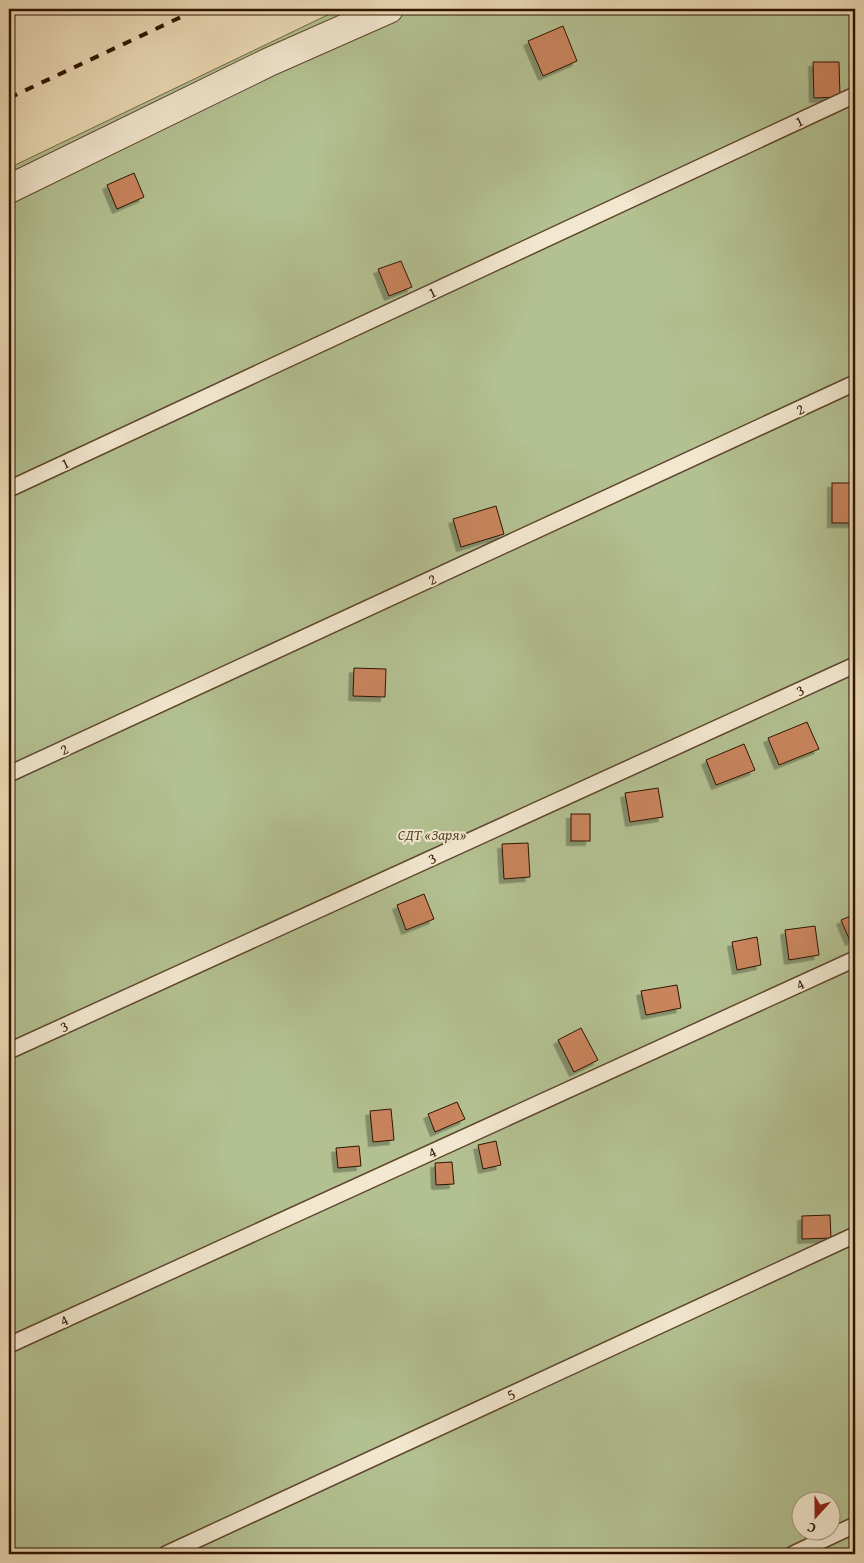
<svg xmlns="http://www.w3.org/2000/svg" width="864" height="1563" font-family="'Gentium Book Plus',serif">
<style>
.green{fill:#b3c091;stroke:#726a48;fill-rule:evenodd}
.building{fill:#c8845d;stroke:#301400;filter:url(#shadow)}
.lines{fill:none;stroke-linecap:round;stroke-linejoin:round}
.lane-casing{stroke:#5f462d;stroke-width:18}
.street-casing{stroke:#5f462d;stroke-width:30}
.lane{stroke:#f2e7cf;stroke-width:15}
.street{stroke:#f2e7cf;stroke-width:28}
.rail{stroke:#301400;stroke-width:4;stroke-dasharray:9 9;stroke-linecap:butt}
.labels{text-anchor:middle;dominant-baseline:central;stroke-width:4;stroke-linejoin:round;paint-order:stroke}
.street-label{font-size:15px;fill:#301400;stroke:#f2e7cf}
.park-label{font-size:15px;font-style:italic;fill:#57482c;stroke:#f2e7cf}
</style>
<defs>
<filter id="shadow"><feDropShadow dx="-4.5" dy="4.5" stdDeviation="0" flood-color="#0004"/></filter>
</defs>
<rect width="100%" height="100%" fill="#ebdab5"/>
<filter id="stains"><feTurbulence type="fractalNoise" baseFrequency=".004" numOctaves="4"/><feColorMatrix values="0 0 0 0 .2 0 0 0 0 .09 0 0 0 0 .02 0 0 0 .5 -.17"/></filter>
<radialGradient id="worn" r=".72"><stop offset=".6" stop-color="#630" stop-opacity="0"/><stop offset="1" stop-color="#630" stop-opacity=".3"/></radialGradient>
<!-- green -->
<path class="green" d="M 340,9 L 855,9 L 855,1554 L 9,1554 L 9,168 ZM 802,1500 L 832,1500 L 832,1530 L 802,1530 Z"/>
<!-- building -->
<g class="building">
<path d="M 563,26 L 577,61 L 543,76 L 528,41 Z"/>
<path d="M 813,62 L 839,62 L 840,97 L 814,98 Z"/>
<path d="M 134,173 L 144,197 L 117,209 L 107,185 Z"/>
<path d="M 401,261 L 412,287 L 389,296 L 378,269 Z"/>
<rect x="832" y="483" width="23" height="40"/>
<path d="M 496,506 L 504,534 L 461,547 L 453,519 Z"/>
<path d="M 354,668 L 386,669 L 385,697 L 353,696 Z"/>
<path d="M 807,722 L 819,749 L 779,765 L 768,738 Z"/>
<path d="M 744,744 L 755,770 L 716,785 L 706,760 Z"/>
<path d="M 658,788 L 663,817 L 630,822 L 625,793 Z"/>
<rect x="571" y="814" width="19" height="27"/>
<path d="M 528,843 L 530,877 L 504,879 L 502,844 Z"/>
<path d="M 424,894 L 434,919 L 406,930 L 397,905 Z"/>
<path d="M 855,914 L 855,939 L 850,941 L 841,920 Z"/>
<path d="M 815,926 L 819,955 L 789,960 L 785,930 Z"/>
<path d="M 757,937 L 761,965 L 737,970 L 732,942 Z"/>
<path d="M 677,985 L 681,1008 L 646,1015 L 641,991 Z"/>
<path d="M 581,1028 L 598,1060 L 574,1072 L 558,1040 Z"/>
<path d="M 457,1102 L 465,1119 L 435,1132 L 428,1114 Z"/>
<path d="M 391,1109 L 394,1140 L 373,1142 L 370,1111 Z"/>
<path d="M 496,1141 L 501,1165 L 483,1169 L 478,1145 Z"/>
<path d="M 359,1146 L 361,1166 L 338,1168 L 336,1148 Z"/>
<path d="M 452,1162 L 454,1184 L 436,1185 L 435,1163 Z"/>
<path d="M 830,1215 L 831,1238 L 802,1239 L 802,1216 Z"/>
</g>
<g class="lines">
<!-- lane casing -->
<g class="lane-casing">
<g id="lane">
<path d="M 9,489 L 855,95"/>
<path d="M 9,774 L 855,383"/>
<path d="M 9,1051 L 855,665"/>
<path d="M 9,1345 L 855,959"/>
<path d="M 166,1554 L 855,1235"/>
<path d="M 793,1554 L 855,1525"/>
</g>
</g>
<!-- street casing -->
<g class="street-casing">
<path id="street" d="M 9,189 L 269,62 L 389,9"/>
</g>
<!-- lane -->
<use href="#lane" class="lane"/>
<!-- street -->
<use href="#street" class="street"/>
<!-- rail -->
<path class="rail" d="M 9,98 L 198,9"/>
</g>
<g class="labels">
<!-- street labels -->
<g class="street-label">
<text transform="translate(799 121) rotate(-25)">1</text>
<text transform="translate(432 292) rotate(-25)">1</text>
<text transform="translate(800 409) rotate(-25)">2</text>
<text transform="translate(65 463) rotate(-25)">1</text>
<text transform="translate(432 579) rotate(-25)">2</text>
<text transform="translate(800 690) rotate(-25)">3</text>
<text transform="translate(64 749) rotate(-25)">2</text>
<text transform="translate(432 858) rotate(-25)">3</text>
<text transform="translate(800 984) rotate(-25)">4</text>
<text transform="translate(64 1026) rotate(-25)">3</text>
<text transform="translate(432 1152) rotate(-25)">4</text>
<text transform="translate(64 1320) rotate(-25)">4</text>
<text transform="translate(511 1394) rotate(-25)">5</text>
</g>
<!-- park labels -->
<g class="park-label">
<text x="432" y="834">СДТ «Заря»</text>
</g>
</g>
<!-- margin -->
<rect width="864" height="1563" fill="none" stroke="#ebdab5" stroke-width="30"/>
<rect x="10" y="10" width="844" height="1543" fill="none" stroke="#301400" stroke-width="2.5"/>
<rect x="15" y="15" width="834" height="1533" fill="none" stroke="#301400"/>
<!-- north arrow -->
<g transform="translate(816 1516) rotate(201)"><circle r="24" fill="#f2e7cf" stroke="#a4937c"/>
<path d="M0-4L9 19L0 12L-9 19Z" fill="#8f2418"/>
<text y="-8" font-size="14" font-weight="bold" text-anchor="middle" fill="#301400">С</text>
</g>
<rect width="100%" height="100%" filter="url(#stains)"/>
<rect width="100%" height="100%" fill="url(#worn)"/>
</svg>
